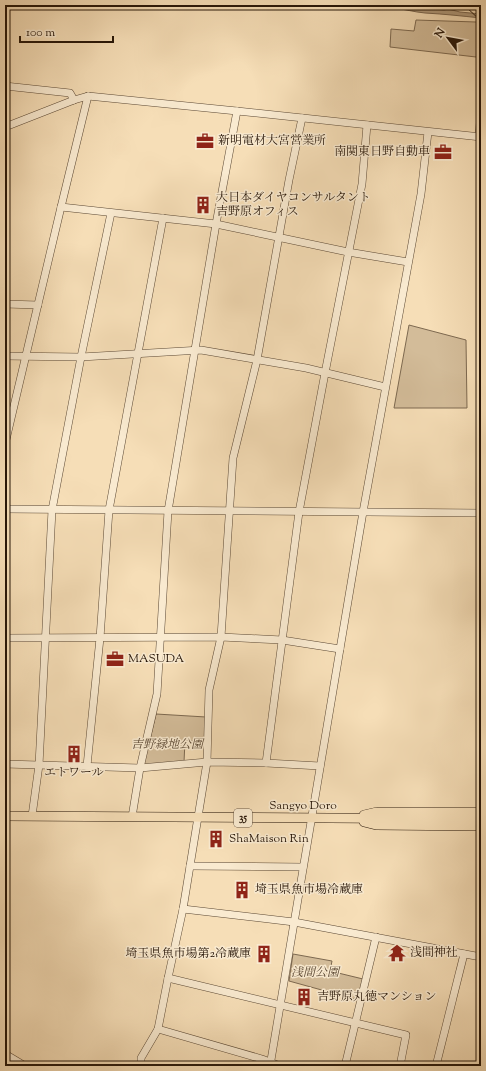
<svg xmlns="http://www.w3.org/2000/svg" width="486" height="1071" font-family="'Sorts Mill Goudy','Noto Serif JP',serif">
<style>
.green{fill:#d3bc99;stroke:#7d6950}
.water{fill:#b09a7c;stroke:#79654e}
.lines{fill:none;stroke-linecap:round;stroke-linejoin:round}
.minor-casing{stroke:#5b4834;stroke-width:8}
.major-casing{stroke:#271608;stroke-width:10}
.minor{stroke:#f9ead0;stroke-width:7}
.major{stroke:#f6deb7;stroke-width:9}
.tram{stroke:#271608;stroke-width:1}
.rail{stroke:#271608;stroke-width:2;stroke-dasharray:7 7;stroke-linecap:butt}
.labels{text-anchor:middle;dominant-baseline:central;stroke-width:3;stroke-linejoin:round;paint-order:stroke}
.shield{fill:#f9ead0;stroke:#665644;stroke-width:1}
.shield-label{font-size:11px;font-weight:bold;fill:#271608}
.poi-label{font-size:12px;fill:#271608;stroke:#f9ead0;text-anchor:start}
.park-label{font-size:12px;font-style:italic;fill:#5b4834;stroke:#f9ead0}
.street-label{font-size:12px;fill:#271608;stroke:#f9ead0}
</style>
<rect width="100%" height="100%" fill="#f6deb7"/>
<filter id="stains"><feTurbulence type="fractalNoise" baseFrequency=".005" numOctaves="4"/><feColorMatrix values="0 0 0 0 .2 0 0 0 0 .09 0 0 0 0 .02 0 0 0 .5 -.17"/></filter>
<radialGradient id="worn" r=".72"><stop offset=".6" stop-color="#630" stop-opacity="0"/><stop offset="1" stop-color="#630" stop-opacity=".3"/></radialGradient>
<!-- green -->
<g class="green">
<path d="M 416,20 L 476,22 L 481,27 L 481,47 L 476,57 L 390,47 L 391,29 L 414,31 Z"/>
<path d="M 409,325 L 466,340 L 467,408 L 394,408 Z"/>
<path d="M 156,714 L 206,717 L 206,741 L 185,741 L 184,762 L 147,766 L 144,763 Z"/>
<path d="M 293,954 L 332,961 L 330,971 L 363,979 L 358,1000 L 289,981 Z"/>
</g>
<!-- water -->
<path class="water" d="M 357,5 L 398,5 L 444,10 L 448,9 L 460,12 L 481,14 L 481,18 C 462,16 444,14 425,13 C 414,12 404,9 394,8 C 382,7 369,8 357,5 Z"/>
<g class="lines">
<!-- minor casing -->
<g class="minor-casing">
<g id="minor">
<path d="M 5,86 L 70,93 L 74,100"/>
<path d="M 5,127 L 74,100 L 88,96 L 237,111 L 481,137"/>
<path d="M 479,137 L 481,109"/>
<path d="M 61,207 L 216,224 L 348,252 L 408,262"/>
<path d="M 5,304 L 38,305"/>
<path d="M 5,356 L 81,357 L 201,350 L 306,368 L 385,387"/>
<path d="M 5,444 L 61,207 L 88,96"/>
<path d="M 5,509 L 481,513"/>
<path d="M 5,638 L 221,637 L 282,640 L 340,649"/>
<path d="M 266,763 L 299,512 L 325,373 L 362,184 L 367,125"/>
<path d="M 5,764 L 140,768 L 207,762 L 266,763 L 320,766"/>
<path d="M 87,766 L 100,638 L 109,510 L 163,218"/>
<path d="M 32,816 L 39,765 L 52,510 L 81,357 L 111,213"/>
<path d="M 132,817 L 140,768 L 157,694 L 168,511 L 216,224 L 237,111"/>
<path d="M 190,866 L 303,867"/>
<path d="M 183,909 L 294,922 L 481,957"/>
<path d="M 168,978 L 406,1035 L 400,1066"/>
<path d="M 158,1029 L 262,1059 L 280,1066"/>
<path d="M 5,1054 L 25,1066"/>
<path d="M 141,1066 L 141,1058 L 158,1029 L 168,978 L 183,909 L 190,866 L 207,762 L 209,690 L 221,637 L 233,458 L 257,360 L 289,180 L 302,118"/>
<path d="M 270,1066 L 363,512 L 421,194 L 428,132"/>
<path d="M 345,1066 L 376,937"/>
<path d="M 436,1066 L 464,954"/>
</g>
</g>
<!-- major casing -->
<g class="major-casing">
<g id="major">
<path d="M 364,815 L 377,812 L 481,812"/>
<path d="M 5,816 L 481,819"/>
<path d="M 364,822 L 376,825 L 481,826"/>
</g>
</g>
<!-- minor -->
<use href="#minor" class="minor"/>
<!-- major -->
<use href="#major" class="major"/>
<!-- tram -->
<path class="tram" d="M 464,5 L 481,21"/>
<!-- rail -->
<path class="rail" d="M 473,5 L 481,13"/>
</g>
<!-- icons -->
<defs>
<g id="office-bare" transform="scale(1.38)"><path d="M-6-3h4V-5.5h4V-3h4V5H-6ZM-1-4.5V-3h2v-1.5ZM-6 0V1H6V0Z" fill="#8f2418" stroke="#f9ead0" stroke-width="2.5" paint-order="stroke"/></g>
<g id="building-bare" transform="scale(1.38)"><path d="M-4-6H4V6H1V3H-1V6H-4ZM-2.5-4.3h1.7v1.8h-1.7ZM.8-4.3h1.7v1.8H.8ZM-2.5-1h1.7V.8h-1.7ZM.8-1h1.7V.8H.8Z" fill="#8f2418" stroke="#f9ead0" stroke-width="2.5" paint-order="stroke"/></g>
<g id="temple-bare" transform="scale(1.38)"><path d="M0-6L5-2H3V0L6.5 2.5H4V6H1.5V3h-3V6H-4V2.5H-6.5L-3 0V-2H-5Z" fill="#8f2418" stroke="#f9ead0" stroke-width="2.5" paint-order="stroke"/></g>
</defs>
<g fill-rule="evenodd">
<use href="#office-bare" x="205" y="141"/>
<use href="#office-bare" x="443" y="152"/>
<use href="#building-bare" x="203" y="205"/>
<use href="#office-bare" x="115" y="659"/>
<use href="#building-bare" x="74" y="754"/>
<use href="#building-bare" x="216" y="839"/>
<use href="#building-bare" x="242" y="890"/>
<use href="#temple-bare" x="397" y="953"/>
<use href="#building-bare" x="264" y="954"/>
<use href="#building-bare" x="304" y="997"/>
</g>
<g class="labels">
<!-- shield labels -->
<rect class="shield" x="234" y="809" width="18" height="18" rx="3"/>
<g class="shield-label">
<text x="243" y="818">35</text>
</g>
<!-- poi labels -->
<g class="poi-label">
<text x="218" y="141">新明電材大宮営業所</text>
<text x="430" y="152" text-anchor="end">南関東日野自動車</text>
<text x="216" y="198">大日本ダイヤコンサルタント<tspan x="216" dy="14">吉野原オフィス</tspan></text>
<text x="128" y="659">MASUDA</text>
<text x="74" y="773" text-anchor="middle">エトワール</text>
<text x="229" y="839">ShaMaison Rin</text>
<text x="255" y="890">埼玉県魚市場冷蔵庫</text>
<text x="410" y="953">浅間神社</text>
<text x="251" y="954" text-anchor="end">埼玉県魚市場第2冷蔵庫</text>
<text x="317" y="997">吉野原丸徳マンション</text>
</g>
<!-- park labels -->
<g class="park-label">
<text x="167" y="745">吉野緑地公園</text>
<text x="315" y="973">浅間公園</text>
</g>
<!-- street labels -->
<g class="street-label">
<text x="303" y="806">Sangyo Doro</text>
</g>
</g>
<!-- margin -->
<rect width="486" height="1071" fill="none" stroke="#f6deb7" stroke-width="20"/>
<rect x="6" y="6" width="474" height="1059" fill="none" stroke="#271608" stroke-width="2"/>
<rect x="10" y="10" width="466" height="1051" fill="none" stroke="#271608"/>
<!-- north arrow -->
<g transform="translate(448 38) rotate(302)" stroke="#f9ead0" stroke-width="3" paint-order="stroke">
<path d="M0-3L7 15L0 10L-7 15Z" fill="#271608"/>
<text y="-6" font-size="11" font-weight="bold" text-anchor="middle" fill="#271608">N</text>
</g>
<!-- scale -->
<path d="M20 36v6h93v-6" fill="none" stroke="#271608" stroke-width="2"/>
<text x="26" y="36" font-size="12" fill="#271608" stroke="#f9ead0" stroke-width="3" paint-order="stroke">100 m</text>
<rect width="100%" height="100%" filter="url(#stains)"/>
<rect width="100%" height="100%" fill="url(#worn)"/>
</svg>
